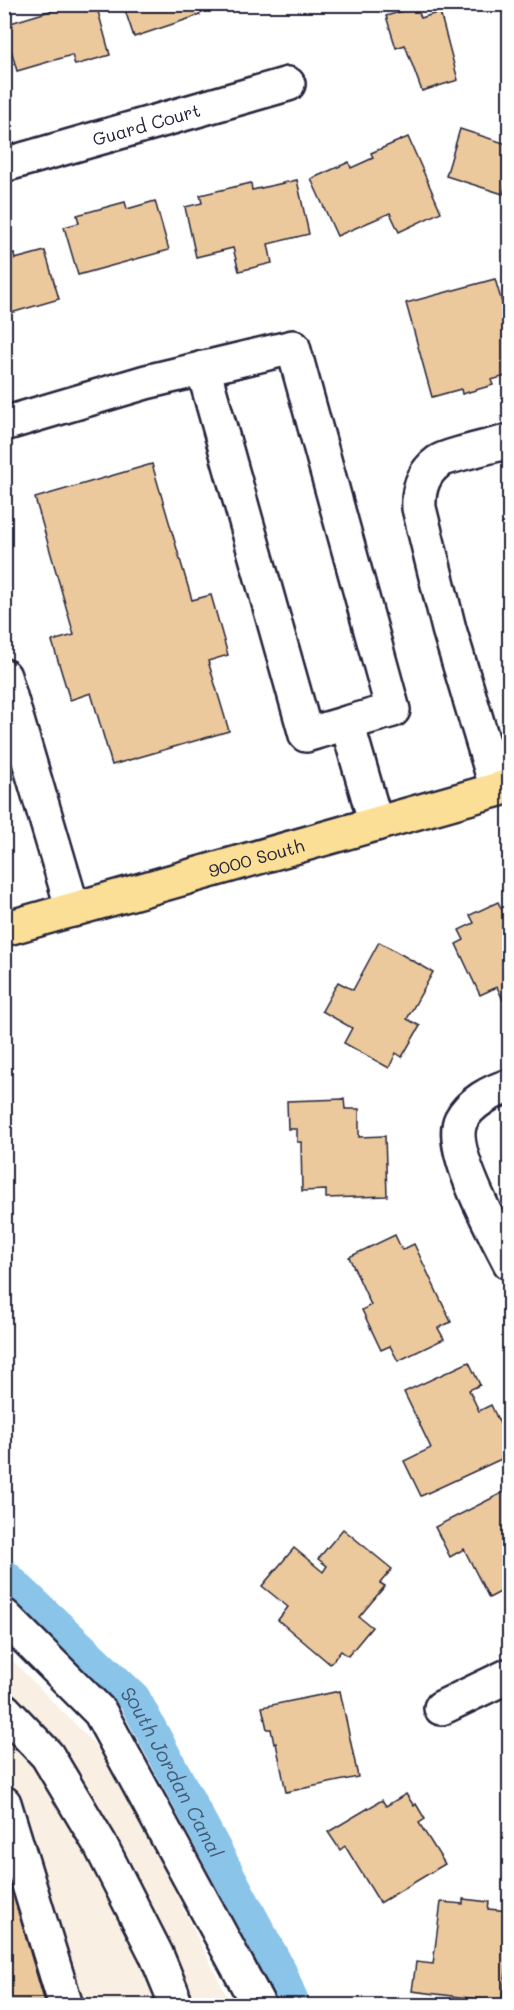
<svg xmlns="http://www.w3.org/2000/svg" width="514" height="2010" font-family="Mali,sans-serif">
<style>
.built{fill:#f9efe2}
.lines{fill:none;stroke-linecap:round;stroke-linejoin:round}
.canal{stroke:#8ac4e9;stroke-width:33}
.building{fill:#ecc99d;stroke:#22223b;stroke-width:1.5}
.minor-casing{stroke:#22223b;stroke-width:38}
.major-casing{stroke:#22223b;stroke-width:38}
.minor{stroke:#fff;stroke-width:33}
.major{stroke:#fbdf96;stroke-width:33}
.labels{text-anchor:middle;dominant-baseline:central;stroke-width:4.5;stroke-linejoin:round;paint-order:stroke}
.street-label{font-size:18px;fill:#22223b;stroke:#fff}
.water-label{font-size:20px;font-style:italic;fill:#465b78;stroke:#fff}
</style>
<rect width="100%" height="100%" fill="#fff"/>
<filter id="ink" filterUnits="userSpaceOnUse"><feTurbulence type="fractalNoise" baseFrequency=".0167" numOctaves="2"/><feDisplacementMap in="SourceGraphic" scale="12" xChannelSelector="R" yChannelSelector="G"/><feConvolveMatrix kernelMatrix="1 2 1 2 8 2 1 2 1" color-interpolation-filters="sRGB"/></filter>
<g filter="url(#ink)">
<!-- built -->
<path class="built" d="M 4,1652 L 109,1759 L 231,2005 L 5,2005 Z"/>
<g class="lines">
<!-- canal -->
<path class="canal" id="s1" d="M 4,1575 L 134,1698 L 280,1971 L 294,2006"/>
</g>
<!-- building -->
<g class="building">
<path d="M 73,4 L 96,4 L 110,55 L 75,65 L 72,55 L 17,71 L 4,25 Z"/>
<path d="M 123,4 L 207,4 L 198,8 L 200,15 L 134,37 Z"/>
<path d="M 417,7 L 421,18 L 440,12 L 458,80 L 422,91 L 405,45 L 396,48 L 386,16 Z"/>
<path d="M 460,129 L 510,145 L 510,172 L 503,194 L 446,176 Z"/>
<path d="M 408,137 L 441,212 L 399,232 L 390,213 L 337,236 L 311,179 L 349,162 L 351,168 L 373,158 L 371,153 Z"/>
<path d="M 297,180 L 309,234 L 268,244 L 272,263 L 239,271 L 233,248 L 196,257 L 185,207 L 202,203 L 200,195 L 251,183 L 252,190 Z"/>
<path d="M 155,201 L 169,250 L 78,275 L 64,227 L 79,223 L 77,215 L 125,202 L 127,209 Z"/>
<path d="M 45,251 L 59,299 L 4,315 L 4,256 L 14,253 L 15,259 Z"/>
<path d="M 495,279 L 510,330 L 510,375 L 491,380 L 493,385 L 462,394 L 461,389 L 432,397 L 406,303 Z"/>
<path d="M 152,464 L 192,600 L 211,595 L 228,655 L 208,661 L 229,731 L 112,765 L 91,693 L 70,700 L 52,641 L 74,635 L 35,498 Z"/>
<path d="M 498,902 L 506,918 L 510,916 L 510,997 L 503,1000 L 497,987 L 480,995 L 456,944 L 464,940 L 459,930 L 474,923 L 470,915 Z"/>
<path d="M 379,942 L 433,972 L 407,1019 L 420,1026 L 402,1057 L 396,1053 L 389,1068 L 344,1043 L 352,1028 L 322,1011 L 338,982 L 353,990 Z"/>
<path d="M 344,1099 L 345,1109 L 359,1109 L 359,1137 L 385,1136 L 387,1196 L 326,1198 L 326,1190 L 302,1191 L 301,1142 L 297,1142 L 297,1129 L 288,1129 L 287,1101 Z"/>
<path d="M 395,1235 L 402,1250 L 414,1244 L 451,1322 L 438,1328 L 444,1339 L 398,1361 L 390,1346 L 381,1350 L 362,1310 L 371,1305 L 349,1257 Z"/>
<path d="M 469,1362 L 480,1385 L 469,1390 L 479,1411 L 491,1405 L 510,1445 L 510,1455 L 421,1496 L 404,1461 L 431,1448 L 404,1392 Z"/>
<path d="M 506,1491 L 510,1496 L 510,1587 L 489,1598 L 464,1549 L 450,1557 L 435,1527 Z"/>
<path d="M 343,1529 L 392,1569 L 380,1583 L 385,1586 L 359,1617 L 372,1627 L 348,1656 L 341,1651 L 330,1664 L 278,1620 L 288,1607 L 262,1586 L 294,1548 L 323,1572 L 327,1566 L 318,1559 Z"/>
<path d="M 340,1691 L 358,1777 L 286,1792 L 276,1743 L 274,1744 L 271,1729 L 267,1729 L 262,1707 Z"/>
<path d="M 406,1794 L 414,1806 L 416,1804 L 425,1819 L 419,1823 L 445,1864 L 380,1903 L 345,1846 L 340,1850 L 328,1832 L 382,1800 L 386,1806 Z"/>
<path d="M 4,1863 L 46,2006 L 4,2006 Z"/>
<path d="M 463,1899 L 489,1902 L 488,1909 L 510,1911 L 510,1965 L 507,1964 L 502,2002 L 412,1991 L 416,1962 L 433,1964 L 441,1902 L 463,1904 Z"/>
</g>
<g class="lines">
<!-- minor casing -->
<g class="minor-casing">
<g id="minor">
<path id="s2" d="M 4,165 L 288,84"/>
<path d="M 203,368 L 306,735 L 347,723"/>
<path d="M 4,424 L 146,382 L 293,347 L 393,710 L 347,723 L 376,824"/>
<path d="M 4,676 L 73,910"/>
<path d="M 497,789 L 449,629 L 419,508 C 418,490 423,473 438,462 C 446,456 496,445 510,441"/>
<path d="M 510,1086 C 491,1091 470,1103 461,1120 C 447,1148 496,1235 510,1263"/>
<path d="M 4,1616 L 100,1712 L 259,2006"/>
<path d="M 441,1708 L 510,1675"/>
<path d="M 4,1710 L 47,1755 L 100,1844 L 156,1954 L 172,1993 L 172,2006"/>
<path d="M 4,1803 L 66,2006"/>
</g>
</g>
<!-- major casing -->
<g class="major-casing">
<g id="major">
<path id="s3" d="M 4,929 L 510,786"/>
</g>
</g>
<!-- minor -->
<use href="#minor" class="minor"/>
<!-- major -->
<use href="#major" class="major"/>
</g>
</g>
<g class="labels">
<!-- street labels -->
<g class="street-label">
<text stroke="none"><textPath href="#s2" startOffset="148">Guard Court</textPath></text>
<text stroke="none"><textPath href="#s3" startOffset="262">9000 South</textPath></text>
</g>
<!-- water labels -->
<g class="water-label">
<text stroke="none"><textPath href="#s1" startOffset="262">South Jordan Canal</textPath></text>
</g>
</g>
<!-- margin -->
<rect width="514" height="2010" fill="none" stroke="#fff" stroke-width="24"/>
<rect x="12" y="12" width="490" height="1986" fill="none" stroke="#22223b" stroke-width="2" filter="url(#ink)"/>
</svg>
